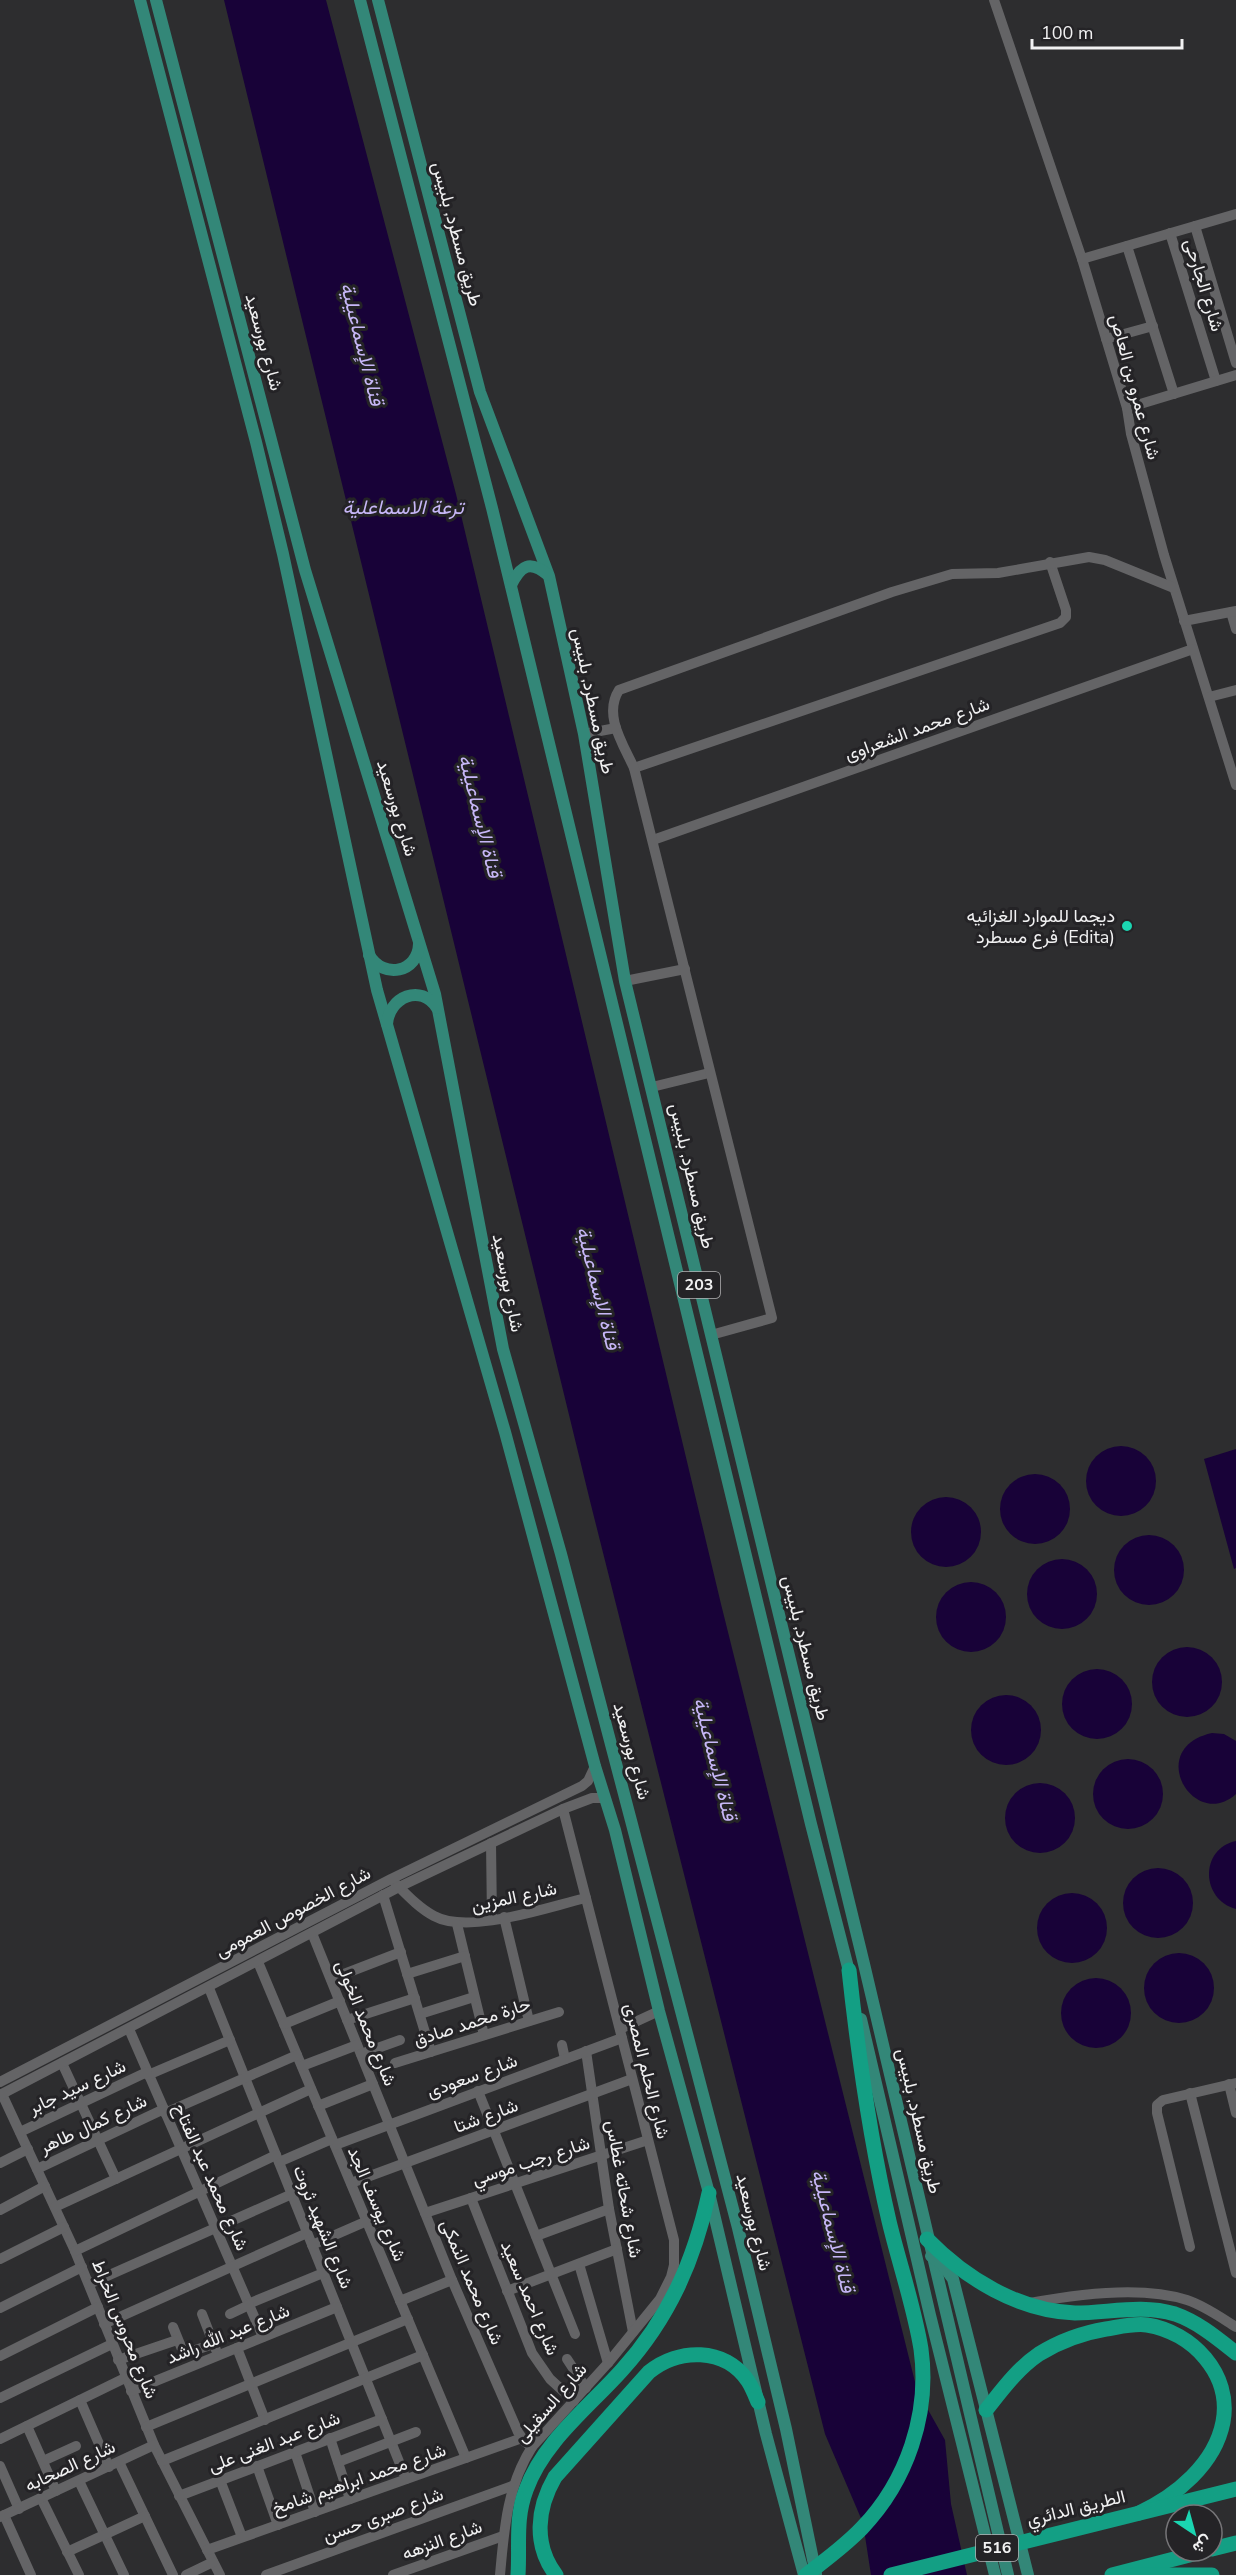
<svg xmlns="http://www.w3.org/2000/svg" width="1236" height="2575" font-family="'Nunito Sans',Vazirmatn,sans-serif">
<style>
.water{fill:#180238}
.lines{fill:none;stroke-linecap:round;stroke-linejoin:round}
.minor{stroke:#646466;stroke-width:10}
.major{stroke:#338778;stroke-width:12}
.highway{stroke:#139f84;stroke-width:15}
.poi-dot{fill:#1bd5b1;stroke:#242326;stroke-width:2}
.labels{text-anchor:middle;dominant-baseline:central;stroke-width:6;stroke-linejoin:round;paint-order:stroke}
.shield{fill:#242326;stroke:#b4b3b5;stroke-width:1.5}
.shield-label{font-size:16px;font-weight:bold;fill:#f1f1f2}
.street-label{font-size:18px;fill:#f1f1f2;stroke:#242326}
.poi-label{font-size:18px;fill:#f1f1f2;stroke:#242326;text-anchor:end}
.water-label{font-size:20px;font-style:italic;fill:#c7b7f7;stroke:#242326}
</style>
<rect width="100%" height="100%" fill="#2d2d2f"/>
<!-- water -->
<g class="water">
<path d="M 224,0 L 326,0 L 456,494 L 721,1604 L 917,2390 L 945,2440 L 951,2504 L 967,2575 L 871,2575 L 863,2523 L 825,2434 L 591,1505 Z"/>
<circle cx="1121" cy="1481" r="35"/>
<path d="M 1236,1449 L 1236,1568 L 1234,1569 L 1204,1459 Z"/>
<circle cx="1035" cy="1509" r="35"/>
<circle cx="946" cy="1532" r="35"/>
<circle cx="1149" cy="1570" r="35"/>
<circle cx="1062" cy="1594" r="35"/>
<circle cx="971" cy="1617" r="35"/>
<circle cx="1187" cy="1682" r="35"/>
<circle cx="1097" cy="1704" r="35"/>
<circle cx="1006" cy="1730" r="35"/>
<path d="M 1212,1733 L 1224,1734 L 1236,1741 L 1236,1794 C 1194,1832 1144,1748 1212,1733 Z"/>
<circle cx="1128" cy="1794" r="35"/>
<circle cx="1040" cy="1818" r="35"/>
<path d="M 1236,1841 L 1236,1909 C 1201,1900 1199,1849 1236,1841 Z"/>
<circle cx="1158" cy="1903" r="35"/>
<circle cx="1072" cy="1928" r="35"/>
<circle cx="1179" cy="1988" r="35"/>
<circle cx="1096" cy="2013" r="35"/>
</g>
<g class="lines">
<!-- minor -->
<g class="minor">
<path d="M 994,0 L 1082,259 L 1127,408 L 1131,434 L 1164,555 L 1236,785"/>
<path d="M 1195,226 L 1236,363"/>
<path d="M 1170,233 L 1216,381"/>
<path d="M 1127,246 L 1174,394"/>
<path d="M 1082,259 L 1236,214"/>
<path d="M 1106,339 L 1153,326"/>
<path d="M 1127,408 L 1236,375"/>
<path d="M 1231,612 L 1236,629"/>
<path d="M 1184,621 L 1236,611"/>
<path d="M 1209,697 L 1236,690"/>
<path d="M 584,734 L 616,728"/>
<path d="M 634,768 L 1060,623 L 1066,617 L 1066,610 L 1050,562"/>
<path d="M 653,840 L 1193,649"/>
<path d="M 625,981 L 685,969"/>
<path d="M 652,1087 L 709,1073"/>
<path d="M 711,1335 L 772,1318 L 634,768 C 623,744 603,715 619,690 L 892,592 L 952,574 L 998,573 L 1089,557 L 1105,560 L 1174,588"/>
<path d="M 491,1843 L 492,1920"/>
<path d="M 395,1883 C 407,1895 419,1908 434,1916 C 469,1935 547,1907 586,1898"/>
<path d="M 383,1895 L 431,2052"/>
<path d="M 504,1917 L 529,2021"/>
<path d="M 457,1924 L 484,2035"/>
<path d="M 312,1933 L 452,2280 L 518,2432 L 525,2442 L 532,2447"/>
<path d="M 258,1962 L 466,2458"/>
<path d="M 407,1974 L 465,1956"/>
<path d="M 331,1979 L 401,1952"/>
<path d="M 209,1988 L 406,2479"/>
<path d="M 420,2014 L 474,1997"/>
<path d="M 347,2020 L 415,1998"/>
<path d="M 284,2024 L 340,2001"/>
<path d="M 129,2029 L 263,2337"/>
<path d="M 620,2029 L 659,2011"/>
<path d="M 562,2045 L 565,2059"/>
<path d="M 586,2051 L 609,2209 L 633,2332"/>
<path d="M 361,2054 L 400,2040"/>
<path d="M 62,2063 L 116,2179"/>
<path d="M 395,2063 L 559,2012"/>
<path d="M 302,2066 L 357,2045"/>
<path d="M 148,2075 L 230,2040"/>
<path d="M 0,2082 L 391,1879 L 582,1786 L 588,1781 L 595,1766"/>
<path d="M 1229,2084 L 1236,2113"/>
<path d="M 478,2091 L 575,2334"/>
<path d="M 1190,2093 L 1236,2273"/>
<path d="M 2,2094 L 75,2251 L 154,2445 L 220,2575"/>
<path d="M 0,2095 L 399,1887 L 563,1809 L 592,1798 L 605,1798"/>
<path d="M 318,2106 L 373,2084"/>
<path d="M 165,2113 L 297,2055"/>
<path d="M 20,2132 L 147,2072"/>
<path d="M 335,2145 L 622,2038"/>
<path d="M 279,2162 L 332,2139"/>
<path d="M 0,2163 L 28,2149"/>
<path d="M 37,2169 L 164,2109"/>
<path d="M 351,2183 L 632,2079"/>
<path d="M 471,2198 L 532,2353 L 550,2379 L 574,2401"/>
<path d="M 55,2207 L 311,2089"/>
<path d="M 0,2210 L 45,2186"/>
<path d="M 425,2213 L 648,2140"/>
<path d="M 536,2236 L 609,2209"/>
<path d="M 312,2245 L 367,2221"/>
<path d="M 1190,2247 L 1157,2113 L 1157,2105 L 1163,2100 L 1236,2083"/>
<path d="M 75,2251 L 276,2155"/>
<path d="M 0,2259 L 64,2227"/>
<path d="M 579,2264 L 608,2363"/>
<path d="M 89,2284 L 292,2194"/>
<path d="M 507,2291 L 617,2249"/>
<path d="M 400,2301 L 452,2280"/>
<path d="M 1030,2303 C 1077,2294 1141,2285 1187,2300 C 1205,2306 1220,2317 1236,2327"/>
<path d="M 248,2304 L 323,2273"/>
<path d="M 0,2308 L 82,2267"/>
<path d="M 202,2314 L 216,2350"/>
<path d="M 230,2314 L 249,2305"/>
<path d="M 104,2324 L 307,2233"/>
<path d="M 173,2327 L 184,2354 L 213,2344"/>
<path d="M 237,2348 L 265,2420"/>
<path d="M 0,2356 L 98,2307"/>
<path d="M 567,2359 L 586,2388"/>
<path d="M 118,2360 L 177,2340"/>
<path d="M 131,2391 L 337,2307"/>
<path d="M 0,2398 L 112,2344"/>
<path d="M 80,2400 L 109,2467"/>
<path d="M 27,2426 L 56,2491"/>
<path d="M 146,2427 L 408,2319"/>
<path d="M 330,2438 L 350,2499"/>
<path d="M 0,2439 L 125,2378"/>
<path d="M 295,2452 L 315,2512"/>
<path d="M 43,2461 L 76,2446"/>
<path d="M 162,2461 L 423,2355"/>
<path d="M 119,2462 L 173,2575"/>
<path d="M 338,2462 L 416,2432"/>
<path d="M 0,2466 L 19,2509"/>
<path d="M 257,2466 L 278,2525"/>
<path d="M 220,2480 L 242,2537"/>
<path d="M 79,2481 L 124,2575"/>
<path d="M 179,2496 L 382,2419"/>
<path d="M 41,2498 L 79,2575"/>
<path d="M 4,2515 L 31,2575"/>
<path d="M 0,2517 L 154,2445"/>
<path d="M 207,2550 L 522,2438"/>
<path d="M 67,2552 L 145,2516"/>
<path d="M 186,2575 L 213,2562"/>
<path d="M 266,2575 L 512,2486"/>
<path d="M 393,2575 L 503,2536"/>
<path d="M 500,2575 C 504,2530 507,2486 532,2447 L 608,2363 L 660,2299 L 671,2277 L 674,2265 L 674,2240 L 563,1809"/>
</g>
<!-- major -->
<g class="major">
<path d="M 140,0 L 256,442 L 283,554 L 377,990 L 505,1432 L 595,1766 L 615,1830 L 659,2011 L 709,2193 L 766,2434 L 804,2575"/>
<path d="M 156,0 L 305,570 L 435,994 L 503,1349 L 561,1554 L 738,2228 L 786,2429 L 816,2574"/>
<path d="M 360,0 L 492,508 L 811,1824 L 851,1979"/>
<path d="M 378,0 L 480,392 L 549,576 L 584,734 L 625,981 L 864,1964 L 1008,2575"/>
<path d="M 511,585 C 521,565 530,560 548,575"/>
<path d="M 369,955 C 384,980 418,972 419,944"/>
<path d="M 387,1024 C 389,997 421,983 437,1008"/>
<path d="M 861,2019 L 930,2315 L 995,2575"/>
<path d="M 931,2256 L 943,2265 L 953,2279 L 1028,2575"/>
</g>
<!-- highway -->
<g class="highway">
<path d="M 927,2239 C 965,2278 1018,2311 1075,2313 C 1109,2313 1141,2304 1175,2314 C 1198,2322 1217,2338 1236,2353"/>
<path d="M 986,2410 C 1002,2390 1017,2369 1039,2354 C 1060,2341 1082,2333 1106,2329 C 1119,2327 1135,2323 1147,2325 C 1192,2332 1232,2374 1223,2422 C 1215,2464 1176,2496 1139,2513"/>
<path d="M 1212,2549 L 1236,2543"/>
<path d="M 518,2575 C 520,2545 515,2519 526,2490 C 543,2442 589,2407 622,2370 C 669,2318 694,2261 709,2193"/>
<path d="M 556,2575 C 533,2545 537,2508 555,2477 L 649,2372 C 678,2348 725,2347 748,2381 C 752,2387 755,2395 758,2402"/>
<path d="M 806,2575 C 825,2560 845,2546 862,2528 C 907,2481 930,2414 921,2349 C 914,2306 899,2263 889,2221 C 870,2139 858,2053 849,1970"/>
<path d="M 891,2575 L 1236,2489"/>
<path d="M 1112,2575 L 1205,2551"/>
<path d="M 1135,2575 L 1212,2575"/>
</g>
</g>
<!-- markers -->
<circle class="poi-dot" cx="1127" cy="926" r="6"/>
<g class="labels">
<!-- shield labels -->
<g class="shield">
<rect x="678" y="1272" width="42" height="26" rx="4.5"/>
<rect x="976" y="2535" width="42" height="26" rx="4.5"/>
</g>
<g class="shield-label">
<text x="699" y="1285">203</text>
<text x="997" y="2548">516</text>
</g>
<!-- street labels -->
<g class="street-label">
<text transform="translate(457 234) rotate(75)">طريق مسطرد, بلبيس</text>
<text transform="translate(1204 285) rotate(73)">شارع الجارحى</text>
<text transform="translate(264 342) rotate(75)">شارع بورسعيد</text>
<text transform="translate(1135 387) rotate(75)">شارع عمرو بن العاص</text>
<text transform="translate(593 701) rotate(78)">طريق مسطرد, بلبيس</text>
<text transform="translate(917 729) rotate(-20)">شارع محمد الشعراوى</text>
<text transform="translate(397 808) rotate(73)">شارع بورسعيد</text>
<text transform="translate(692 1176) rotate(77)">طريق مسطرد, بلبيس</text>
<text transform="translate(508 1283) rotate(79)">شارع بورسعيد</text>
<text transform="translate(806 1648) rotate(76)">طريق مسطرد, بلبيس</text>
<text transform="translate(632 1751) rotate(75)">شارع بورسعيد</text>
<text transform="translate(514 1897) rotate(-12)">شارع المزين</text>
<text transform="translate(293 1912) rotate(-28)">شارع الخصوص العمومى</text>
<text transform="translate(472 2022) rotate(-18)">حارة محمد صادق</text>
<text transform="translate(366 2023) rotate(68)">شارع محمد الخولى</text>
<text transform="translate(647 2071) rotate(76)">شارع الحلم المصرى</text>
<text transform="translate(472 2076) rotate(-20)">شارع سعودى</text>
<text transform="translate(77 2087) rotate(-25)">شارع سيد جابر</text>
<text transform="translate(486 2116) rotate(-20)">شارع شتا</text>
<text transform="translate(919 2121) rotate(77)">طريق مسطرد, بلبيس</text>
<text transform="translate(93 2124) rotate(-25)">شارع كمال طاهر</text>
<text transform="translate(531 2161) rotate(-18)">شارع رجب موسي</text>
<text transform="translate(211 2177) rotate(66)">شارع محمد عبد الفتاح</text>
<text transform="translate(624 2189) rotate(80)">شارع شحاته غطاس</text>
<text transform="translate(377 2204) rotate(67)">شارع يوسف الجد</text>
<text transform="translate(754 2222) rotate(76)">شارع بورسعيد</text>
<text transform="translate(323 2227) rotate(68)">شارع الشهيد ثروت</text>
<text transform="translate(472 2282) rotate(67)">شارع محمد النمكى</text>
<text transform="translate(530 2298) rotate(67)">شارع احمد سعيد</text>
<text transform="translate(125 2329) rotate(68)">شارع محروس الخراط</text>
<text transform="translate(228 2334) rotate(-22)">شارع عبد الله راشد</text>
<text transform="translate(551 2403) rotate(-49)">شارع السقيلى</text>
<text transform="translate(274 2442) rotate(-21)">شارع عبد الغنى على</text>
<text transform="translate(70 2466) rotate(-25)">شارع الصحابه</text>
<text transform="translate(359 2479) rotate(-19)">شارع محمد ابراهيم شامخ</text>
<text transform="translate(1076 2508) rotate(-14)">الطريق الدائري</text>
<text transform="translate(383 2515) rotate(-20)">شارع صبرى حسن</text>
<text transform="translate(442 2540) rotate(-20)">شارع النزهه</text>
</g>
<!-- poi labels -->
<g class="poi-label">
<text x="1115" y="916">ديجما للموارد الغزائيه<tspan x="1115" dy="21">فرع مسطرد (Edita)</tspan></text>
</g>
<!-- water labels -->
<g class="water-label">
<text transform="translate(362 344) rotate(76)">قناة الإسماعيلية</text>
<text x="403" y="507">ترعة الاسماعلية</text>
<text transform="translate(480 816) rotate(76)">قناة الإسماعيلية</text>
<text transform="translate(598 1288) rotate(76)">قناة الإسماعيلية</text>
<text transform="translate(715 1759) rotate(76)">قناة الإسماعيلية</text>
<text transform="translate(833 2231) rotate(76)">قناة الإسماعيلية</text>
</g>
</g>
<!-- north arrow -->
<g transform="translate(1194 2533) rotate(144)"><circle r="28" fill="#242326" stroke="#767578" stroke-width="1.5"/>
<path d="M0-4.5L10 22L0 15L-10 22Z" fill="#1bd5b1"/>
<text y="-9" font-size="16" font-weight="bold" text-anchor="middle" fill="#f1f1f2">ش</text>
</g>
<!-- scale -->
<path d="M1032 39v9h150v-9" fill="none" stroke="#f1f1f2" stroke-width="3"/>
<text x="1041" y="39" font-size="18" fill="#f1f1f2" stroke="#242326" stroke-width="4.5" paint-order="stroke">100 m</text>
</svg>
